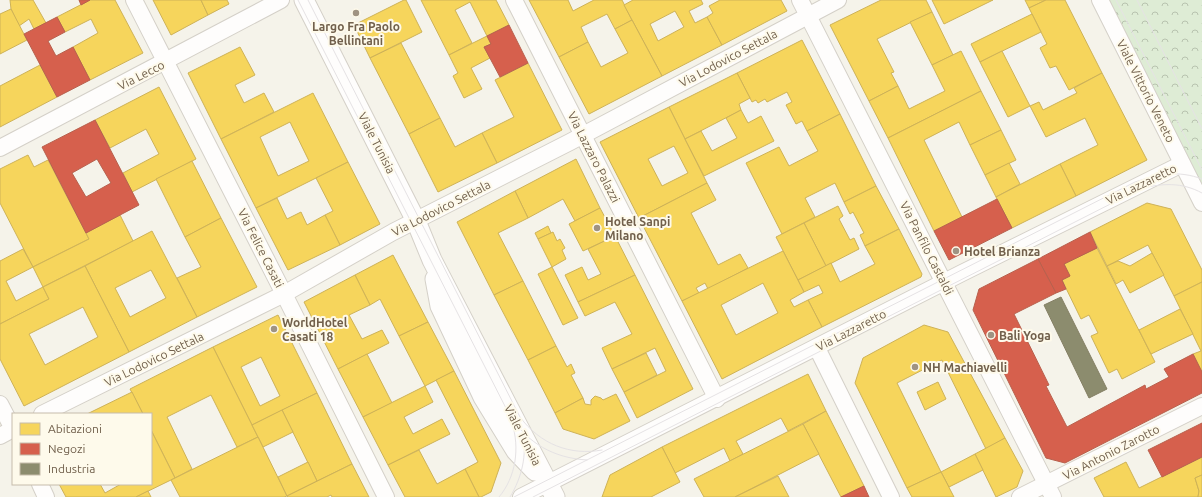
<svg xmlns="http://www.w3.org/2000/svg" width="1202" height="497" font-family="Ubuntu,sans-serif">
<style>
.park{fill:url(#park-crowns)}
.homes{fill:#f6d55c;stroke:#ceb257;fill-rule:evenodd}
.shops{fill:#d6604d;stroke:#b8604d;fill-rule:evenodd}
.industry{fill:#8c8c6e;stroke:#847f64}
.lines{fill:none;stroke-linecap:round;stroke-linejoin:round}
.minor-casing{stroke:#d4d0c8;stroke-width:18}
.tertiary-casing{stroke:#d4d0c8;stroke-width:21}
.minor{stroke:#fefdfc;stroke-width:16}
.tertiary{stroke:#fefdfc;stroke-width:19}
.tram{stroke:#e5e2e4;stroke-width:1}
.poi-dot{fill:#9f9383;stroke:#fefaeb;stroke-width:1.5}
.labels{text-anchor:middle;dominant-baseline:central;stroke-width:4;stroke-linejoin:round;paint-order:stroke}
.poi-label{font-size:12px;font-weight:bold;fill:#71604c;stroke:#fefaeb;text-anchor:start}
.street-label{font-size:12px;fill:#71604c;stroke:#fefaeb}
</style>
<defs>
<pattern id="park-crowns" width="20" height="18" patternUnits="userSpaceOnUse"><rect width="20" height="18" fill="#deecd5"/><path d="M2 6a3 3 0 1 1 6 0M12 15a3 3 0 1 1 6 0" fill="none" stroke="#b8c3af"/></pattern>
</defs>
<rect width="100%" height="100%" fill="#f5f3ea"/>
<!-- park -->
<path class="park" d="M 1107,0 L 1202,0 L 1202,186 Z"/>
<!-- homes -->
<g class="homes">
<path d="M 10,0 L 33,0 L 46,23 L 34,29 L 29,19 L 19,26 L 11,9 Z"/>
<path d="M 90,0 L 115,0 L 143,53 L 90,80 L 73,47 L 98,33 L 91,19 L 65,32 L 57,17 Z"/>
<path d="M 153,0 L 201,0 L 208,15 L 171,35 Z"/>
<path d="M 201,0 L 227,0 L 229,4 L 208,15 Z"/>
<path d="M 404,0 L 406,0 L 422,32 L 370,58 L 354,25 Z"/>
<path d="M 421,0 L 496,0 L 509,25 L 487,36 L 470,2 L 455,10 L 472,43 L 449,55 Z"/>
<path d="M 529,0 L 568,0 L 573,11 L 594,0 L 622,0 L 632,20 L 615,29 L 607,14 L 581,27 L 588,42 L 559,57 Z"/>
<path d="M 633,0 L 701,0 L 703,4 L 689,11 L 695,23 L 707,17 L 722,45 L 662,76 L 624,5 ZM 675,11 L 684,27 L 658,41 L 650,24 Z"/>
<path d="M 720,0 L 781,0 L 787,11 L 722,45 L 707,17 L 713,13 L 709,6 Z"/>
<path d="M 881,0 L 926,0 L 932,12 L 877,39 L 894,72 L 891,73 L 898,86 L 869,101 L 830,25 Z"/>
<path d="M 932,0 L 993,0 L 944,24 Z"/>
<path d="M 1025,0 L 1046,0 L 1029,8 Z"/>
<path d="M 1046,0 L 1065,0 L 1102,73 L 1069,90 L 1056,66 L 1050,68 L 1040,48 L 1047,44 L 1029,8 Z"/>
<path d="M 11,9 L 27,40 L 0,54 L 0,14 Z"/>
<path d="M 932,12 L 953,55 L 932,65 L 910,22 Z"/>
<path d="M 1032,14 L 1041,32 L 980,62 L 971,44 Z"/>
<path d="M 632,20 L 662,76 L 589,114 L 559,57 L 588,42 L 601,67 L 628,53 L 615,29 Z"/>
<path d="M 487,36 L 491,44 L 484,47 L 490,58 L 471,68 L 482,89 L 464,98 L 453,76 L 458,73 L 449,55 Z"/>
<path d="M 802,40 L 840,114 L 807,131 L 802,121 L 796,124 L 786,105 L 792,102 L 787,92 L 767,102 L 765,99 L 758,103 L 756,100 L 752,102 L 737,73 Z"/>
<path d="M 401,43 L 440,118 L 409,134 L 370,58 Z"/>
<path d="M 240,47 L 255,75 L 235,85 L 244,103 L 264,93 L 274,112 L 221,139 L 188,73 Z"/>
<path d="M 961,51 L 981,91 L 888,138 L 869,101 L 898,86 L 909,109 L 945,91 L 932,65 Z"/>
<path d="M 1002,51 L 1030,106 L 1008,117 L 980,62 Z"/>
<path d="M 528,63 L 562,130 L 497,163 L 482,133 L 514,117 L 495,80 Z"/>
<path d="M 40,65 L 57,97 L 0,127 L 0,86 Z"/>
<path d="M 737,73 L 750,98 L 739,104 L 741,110 L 685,139 L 669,107 Z"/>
<path d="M 1102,73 L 1147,160 L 1076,196 L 1060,164 L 1098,145 L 1085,118 L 1046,137 L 1030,106 L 1039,102 L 1043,110 L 1077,93 L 1074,88 Z"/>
<path d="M 159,87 L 196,159 L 132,192 L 123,173 L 159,154 L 146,129 L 110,148 L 95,120 Z"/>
<path d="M 981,91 L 1001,130 L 970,145 L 959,122 L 924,140 L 962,217 L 934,231 L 888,138 Z"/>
<path d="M 313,93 L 348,162 L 256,208 L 221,139 ZM 290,122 L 309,161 L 278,176 L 260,137 Z"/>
<path d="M 669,107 L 707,183 L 639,218 L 600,142 ZM 674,146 L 688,173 L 662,186 L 648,159 Z"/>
<path d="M 741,110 L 748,123 L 761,116 L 774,141 L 704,176 L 685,139 L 701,131 L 712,151 L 737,138 L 726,118 Z"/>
<path d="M 840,114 L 876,186 L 844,202 L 835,183 L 805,198 L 815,217 L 782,234 L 746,163 L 779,147 L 789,166 L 818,151 L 807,131 Z"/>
<path d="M 440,118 L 455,147 L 482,133 L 497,163 L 438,192 L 409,134 Z"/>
<path d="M 1001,130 L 1016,160 L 985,175 L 970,145 Z"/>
<path d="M 28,155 L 34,167 L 48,160 L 89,239 L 33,267 L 0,203 L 0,169 Z"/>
<path d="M 576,159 L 600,208 L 575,221 L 563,199 L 528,218 L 515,191 Z"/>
<path d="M 192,161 L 221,218 L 185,237 L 156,179 Z"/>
<path d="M 348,162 L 380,224 L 340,245 L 325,215 L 333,211 L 316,178 Z"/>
<path d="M 1009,163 L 1020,184 L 996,197 L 985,175 Z"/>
<path d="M 1060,164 L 1076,196 L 1012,228 L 996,197 Z"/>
<path d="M 707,183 L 716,200 L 691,213 L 718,265 L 740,254 L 748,268 L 708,289 L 705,283 L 696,288 L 699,293 L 682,301 L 639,218 Z"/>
<path d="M 876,186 L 899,229 L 865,246 L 860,235 L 864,233 L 853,212 L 850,214 L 844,202 Z"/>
<path d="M 515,191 L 528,218 L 498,233 L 523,281 L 494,295 L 457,222 Z"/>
<path d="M 277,198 L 287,219 L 301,212 L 307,225 L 325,215 L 340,245 L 288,270 L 256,208 Z"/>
<path d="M 1147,203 L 1171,209 L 1202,270 L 1202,282 L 1174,296 L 1148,245 L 1107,266 L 1090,232 Z"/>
<path d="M 838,206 L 843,216 L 839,219 L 850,240 L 854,238 L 859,249 L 826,266 L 804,223 Z"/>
<path d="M 600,208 L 615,236 L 583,251 L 569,224 Z"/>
<path d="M 120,215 L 133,241 L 43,287 L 33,267 L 89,239 L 86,233 Z"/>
<path d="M 221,218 L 257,287 L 197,317 L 177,278 L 201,267 L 185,237 Z"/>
<path d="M 804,223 L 826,266 L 798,280 L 776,237 Z"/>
<path d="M 548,226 L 551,233 L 538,239 L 535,233 Z"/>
<path d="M 899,229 L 922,274 L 921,277 L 822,327 L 808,300 L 823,293 L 819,285 L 804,292 L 798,280 L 831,263 L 840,282 L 875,264 L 865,246 Z"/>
<path d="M 152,231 L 197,317 L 129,352 L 85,266 ZM 151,270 L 166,298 L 130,317 L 115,288 Z"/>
<path d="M 553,232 L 557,241 L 560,239 L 565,248 L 562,250 L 566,259 L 552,267 L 538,239 Z"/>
<path d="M 615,236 L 635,275 L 578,302 L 565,275 L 582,267 L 588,280 L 601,274 L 588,249 Z"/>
<path d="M 1097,248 L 1155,362 L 1122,379 L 1117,369 L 1109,373 L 1091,336 L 1098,333 L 1089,315 L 1081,319 L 1062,280 L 1070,276 L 1064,264 Z"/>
<path d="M 23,249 L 33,267 L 6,281 L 16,301 L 43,287 L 49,299 L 0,324 L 0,261 Z"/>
<path d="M 783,251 L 804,292 L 790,300 L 794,307 L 808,300 L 822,327 L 722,379 L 682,301 ZM 763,283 L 778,313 L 736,335 L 721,305 Z"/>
<path d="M 1152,253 L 1164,275 L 1130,293 L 1123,280 L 1116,284 L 1107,266 L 1118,261 L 1130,266 Z"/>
<path d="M 393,255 L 428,322 L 399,336 L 380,299 L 370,305 L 355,275 Z"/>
<path d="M 85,266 L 129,352 L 24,406 L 0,359 L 0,324 L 49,299 L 43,287 ZM 83,307 L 98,337 L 45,365 L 29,334 Z"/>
<path d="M 552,267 L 578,318 L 563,325 L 538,274 Z"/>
<path d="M 355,275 L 370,305 L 349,315 L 362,339 L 382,330 L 389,343 L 338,369 L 304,302 Z"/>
<path d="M 635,275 L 693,389 L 637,418 L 624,392 L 666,371 L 655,348 L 612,369 L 602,348 L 632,334 L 615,302 L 585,316 L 578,302 Z"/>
<path d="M 523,281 L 556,346 L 528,360 L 494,295 Z"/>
<path d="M 1202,282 L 1202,372 L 1193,354 L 1201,351 L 1174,296 Z"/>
<path d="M 1180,309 L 1193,334 L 1151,354 L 1139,330 Z"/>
<path d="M 278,315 L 317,393 L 252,425 L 213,347 ZM 261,357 L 280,396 L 260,406 L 241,367 Z"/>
<path d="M 428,322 L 454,371 L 425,386 L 399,336 Z"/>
<path d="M 924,325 L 948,332 L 1005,438 L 986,449 L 942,360 L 897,383 L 941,472 L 907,488 L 855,383 L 863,358 Z"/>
<path d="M 556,346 L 567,367 L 571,364 L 575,373 L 571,375 L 583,398 L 555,413 L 528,360 Z"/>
<path d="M 213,347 L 258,437 L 237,447 L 211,395 L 167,417 L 192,469 L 175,478 L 151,430 L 151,414 L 143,414 L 130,389 Z"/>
<path d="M 646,353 L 657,375 L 624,392 L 612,369 Z"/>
<path d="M 367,354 L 392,403 L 363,417 L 338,369 Z"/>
<path d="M 454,371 L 501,463 L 491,492 L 481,497 L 479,497 L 465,469 L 478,462 L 436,380 Z"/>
<path d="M 808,374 L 826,411 L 788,431 L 781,418 L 736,441 L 743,454 L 730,461 L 724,448 L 675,473 L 662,447 Z"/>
<path d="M 938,382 L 946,399 L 925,410 L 917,392 Z"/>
<path d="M 425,386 L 433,402 L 404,417 L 413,434 L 442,419 L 450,434 L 388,465 L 363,417 Z"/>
<path d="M 132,392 L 143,414 L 87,414 Z"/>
<path d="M 317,393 L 352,464 L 317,481 L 282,410 Z"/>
<path d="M 616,394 L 630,421 L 594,439 L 563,429 L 555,413 L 583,398 L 585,404 L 591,405 L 591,400 L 595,396 L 601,398 L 603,400 Z"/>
<path d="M 282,410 L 293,432 L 263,447 L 252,425 Z"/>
<path d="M 826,411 L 864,486 L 841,497 L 803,424 Z"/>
<path d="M 803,424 L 819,454 L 735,497 L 704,497 L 694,479 Z"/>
<path d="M 151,430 L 175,478 L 136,497 L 66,497 L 59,484 L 100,484 L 105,493 L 121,484 L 151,484 Z"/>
<path d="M 258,437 L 287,496 L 284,497 L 180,497 L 171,480 Z"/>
<path d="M 1005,438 L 1023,471 L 1017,487 L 996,497 L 975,454 Z"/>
<path d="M 662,447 L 680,482 L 651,497 L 602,497 L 610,475 Z"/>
<path d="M 419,450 L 437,484 L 465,469 L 479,497 L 405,497 L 388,465 Z"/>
<path d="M 975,454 L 983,470 L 949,487 L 941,472 Z"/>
<path d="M 1202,457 L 1202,475 L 1195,478 L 1199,491 L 1198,497 L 1104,497 L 1094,478 L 1126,462 L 1139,488 Z"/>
<path d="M 308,462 L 317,481 L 287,496 L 278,477 Z"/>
<path d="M 352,464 L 369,497 L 332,497 L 331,495 L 327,497 L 288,497 L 287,496 Z"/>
<path d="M 941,472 L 954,497 L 912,497 L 907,488 Z"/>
<path d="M 1202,475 L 1202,497 L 1198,497 L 1199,491 L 1195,478 Z"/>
<path d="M 778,476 L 789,497 L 735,497 Z"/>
<path d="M 148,491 L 151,497 L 136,497 Z"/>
</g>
<!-- shops -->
<g class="shops">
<path d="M 79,0 L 90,0 L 81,5 Z"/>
<path d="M 57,17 L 65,32 L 48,41 L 56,56 L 73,47 L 90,80 L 57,97 L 24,34 Z"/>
<path d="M 509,25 L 528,63 L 500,77 L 484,47 L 491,44 L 487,36 Z"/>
<path d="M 95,120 L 139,205 L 86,233 L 42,147 ZM 97,159 L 111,183 L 86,197 L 72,173 Z"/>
<path d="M 997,199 L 1012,228 L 949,260 L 934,231 Z"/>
<path d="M 1090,232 L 1097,248 L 1064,264 L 1070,276 L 1062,280 L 1066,289 L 1056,293 L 1038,259 Z"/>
<path d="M 1038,259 L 1056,293 L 1014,314 L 1049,385 L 1046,386 L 1067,427 L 1145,385 L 1146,389 L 1169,377 L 1164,369 L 1193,354 L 1202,372 L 1202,393 L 1065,463 L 1046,458 L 973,310 L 979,289 Z"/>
<path d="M 1202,423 L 1202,457 L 1162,477 L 1148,450 Z"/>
<path d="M 864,486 L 869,497 L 841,497 Z"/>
</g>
<!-- industry -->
<path class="industry" d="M 1061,297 L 1107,389 L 1089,398 L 1044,305 Z"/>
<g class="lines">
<!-- minor casing -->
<g class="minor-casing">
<g id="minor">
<path d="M 134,0 L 284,294 L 386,497"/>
<path d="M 514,0 L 717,399"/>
<path d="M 800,0 L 1053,497"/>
<path d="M 1100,0 L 1202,203"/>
<path d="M 0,148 L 281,0"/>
<path d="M 817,348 L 891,497"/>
<path d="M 0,404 L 13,429"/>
<path d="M 42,414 L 284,294 L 393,232 L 570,142 L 838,0"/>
<path d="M 0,436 L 13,429"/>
<path d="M 40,484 L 46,497"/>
<path d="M 521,497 L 962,273 L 1182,164"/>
<path d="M 1020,497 L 1202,406"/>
</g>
</g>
<!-- tertiary casing -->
<g class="tertiary-casing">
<g id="tertiary">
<path d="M 304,0 L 416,221 L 432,260 L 555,497"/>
<path d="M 435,279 L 440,306 L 483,397 L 516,451 L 535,471"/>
</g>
</g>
<!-- minor -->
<use href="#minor" class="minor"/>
<!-- tertiary -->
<use href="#tertiary" class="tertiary"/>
<!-- tram -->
<g class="tram">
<path d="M 298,0 L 510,416 C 528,443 553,458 587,460"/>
<path d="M 308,0 L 520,417 C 540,444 570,456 602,450"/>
<path d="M 1116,0 L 1202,170"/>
<path d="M 1137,0 L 1202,129"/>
<path d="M 499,497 C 516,477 520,448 512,423"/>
<path d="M 510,497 C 522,477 527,456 523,432"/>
<path d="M 514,497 L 1135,182 C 1159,174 1178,170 1202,179"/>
<path d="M 533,497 L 1140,189 C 1162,183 1182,182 1202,193"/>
</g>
</g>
<!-- markers -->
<g class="poi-dot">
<circle cx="356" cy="13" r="4"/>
<circle cx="597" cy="228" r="4"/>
<circle cx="956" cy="251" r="4"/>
<circle cx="274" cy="329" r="4"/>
<circle cx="991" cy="335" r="4"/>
<circle cx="915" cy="367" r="4"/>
</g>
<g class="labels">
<!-- poi labels -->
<g class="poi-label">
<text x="356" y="26" text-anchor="middle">Largo Fra Paolo<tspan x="356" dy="14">Bellintani</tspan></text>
<text x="605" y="221">Hotel Sanpi<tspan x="605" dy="14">Milano</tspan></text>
<text x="964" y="251">Hotel Brianza</text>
<text x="282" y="322">WorldHotel<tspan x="282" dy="14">Casati 18</tspan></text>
<text x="999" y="335">Bali Yoga</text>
<text x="923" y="367">NH Machiavelli</text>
</g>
<!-- street labels -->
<g class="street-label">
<text transform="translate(728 58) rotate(-28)">Via Lodovico Settala</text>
<text transform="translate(141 75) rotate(-27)">Via Lecco</text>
<text transform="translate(1146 91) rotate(63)">Viale Vittorio Veneto</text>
<text transform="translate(377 143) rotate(63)">Viale Tunisia</text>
<text transform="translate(594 157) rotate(63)">Via Lazzaro Palazzi</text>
<text transform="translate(1141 184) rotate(-26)">Via Lazzaretto</text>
<text transform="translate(441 208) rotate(-27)">Via Lodovico Settala</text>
<text transform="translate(261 248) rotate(63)">Via Felice Casati</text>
<text transform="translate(927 248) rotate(63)">Via Panfilo Castaldi</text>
<text transform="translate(851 330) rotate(-27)">Via Lazzaretto</text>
<text transform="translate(154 359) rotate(-26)">Via Lodovico Settala</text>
<text transform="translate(523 435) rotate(63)">Viale Tunisia</text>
<text transform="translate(1111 452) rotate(-27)">Via Antonio Zarotto</text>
</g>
</g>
<!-- legend -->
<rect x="12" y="413" width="140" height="72" fill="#fefaeb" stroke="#c6bcab"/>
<rect x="20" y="423" width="20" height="12" fill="#f6d55c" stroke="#c6bcab"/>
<text x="48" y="433" font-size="12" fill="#71604c">Abitazioni</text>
<rect x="20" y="443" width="20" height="12" fill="#d6604d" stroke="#c6bcab"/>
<text x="48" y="453" font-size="12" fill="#71604c">Negozi</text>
<rect x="20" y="463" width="20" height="12" fill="#8c8c6e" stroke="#c6bcab"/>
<text x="48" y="473" font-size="12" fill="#71604c">Industria</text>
</svg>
